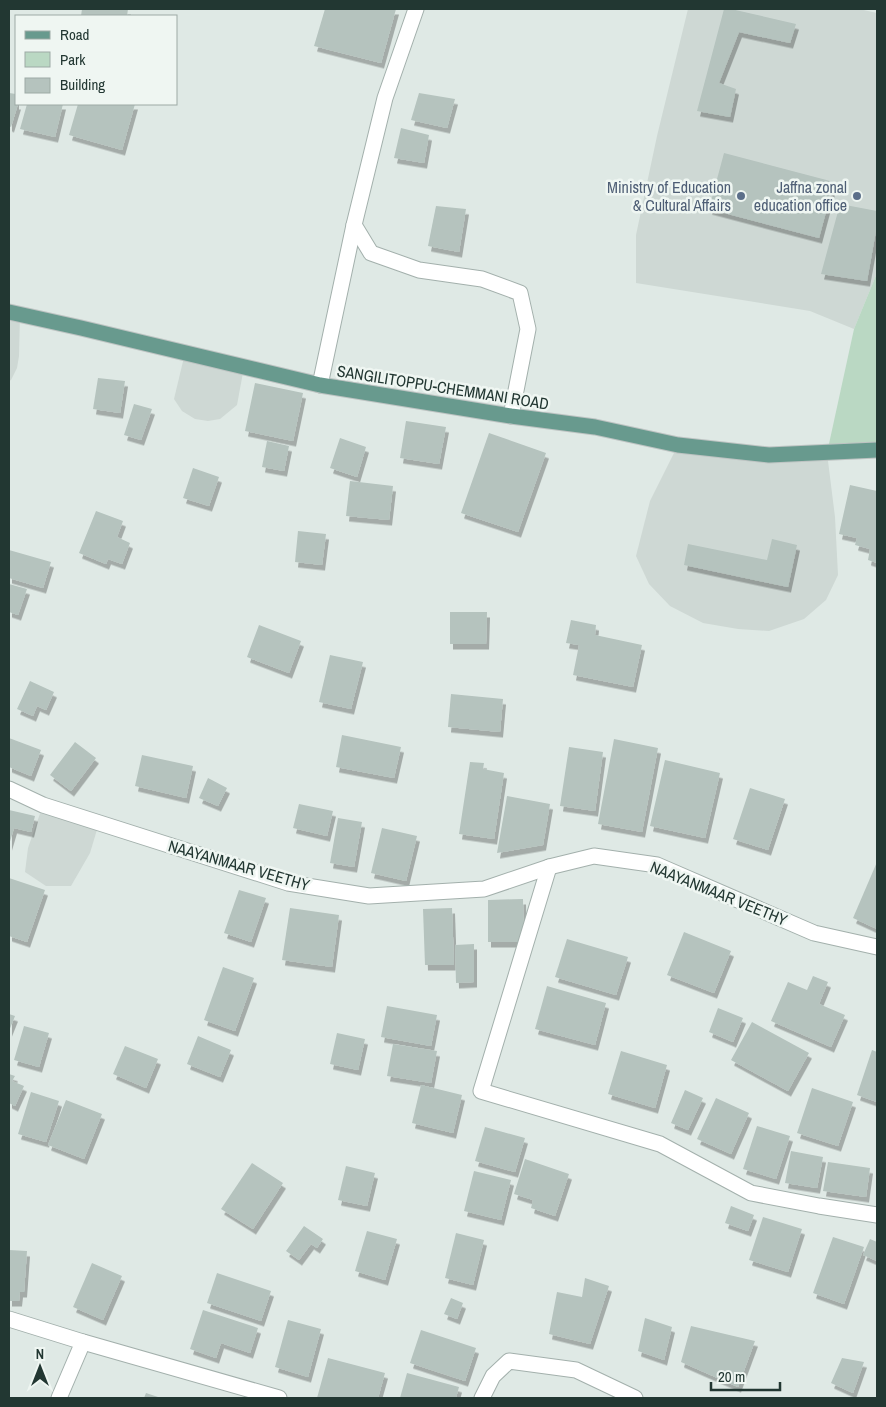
<svg xmlns="http://www.w3.org/2000/svg" width="886" height="1407" font-family="'Archivo Narrow',sans-serif">
<style>
.built{fill:#ced8d4}
.green{fill:#bad8c3}
.building{fill:#b5c3be;filter:url(#shadow)}
.lines{fill:none;stroke-linecap:round;stroke-linejoin:round}
.minor-casing{stroke:#a3b0ac;stroke-width:17}
.major-casing{stroke:#bdc3c2;stroke-width:17}
.minor{stroke:#fff;stroke-width:15}
.major{stroke:#689a8e;stroke-width:15}
.service-dot{fill:#5c6f8a;stroke:#eff6f2;stroke-width:2}
.labels{text-anchor:middle;dominant-baseline:central;stroke-width:5;stroke-linejoin:round;paint-order:stroke}
.service-label{font-size:16px;fill:#4e5e75;stroke:#eff6f2;text-anchor:end}
.street-label{font-size:16px;fill:#223732;stroke:#eff6f2}
</style>
<defs>
<filter id="shadow"><feDropShadow dx="3" dy="5.5" stdDeviation="0" flood-color="#0004"/></filter>
</defs>
<rect width="100%" height="100%" fill="#dfe9e5"/>
<!-- built -->
<g class="built">
<path d="M 688,9 L 859,9 L 877,13 L 877,273 L 854,329 L 810,311 L 636,283 L 636,235 L 657,136 Z"/>
<path d="M 9,312 L 20,314 L 19,356 L 17,368 L 11,380 L 9,381 Z"/>
<path d="M 185,353 L 244,367 L 237,405 L 220,419 L 208,421 L 195,419 L 182,411 L 174,399 Z"/>
<path d="M 678,445 L 827,453 L 835,517 L 838,575 L 826,600 L 804,619 L 769,631 L 738,629 L 703,623 L 670,606 L 649,584 L 636,556 L 650,501 Z"/>
<path d="M 43,805 L 99,823 L 90,853 L 71,886 L 46,886 L 25,872 L 28,848 Z"/>
</g>
<!-- green -->
<path class="green" d="M 877,273 L 877,450 L 827,453 L 854,329 Z"/>
<!-- building -->
<g class="building">
<path d="M 82,9 L 128,9 L 127,16 L 81,16 Z"/>
<path d="M 325,9 L 396,9 L 381,63 L 314,46 Z"/>
<path d="M 724,9 L 731,9 L 796,24 L 790,43 L 739,32 L 719,83 L 736,89 L 730,117 L 697,111 Z"/>
<path d="M 9,93 L 16,94 L 16,104 L 18,104 L 11,127 L 9,126 Z"/>
<path d="M 419,93 L 455,99 L 447,128 L 411,120 Z"/>
<path d="M 27,104 L 63,104 L 55,137 L 20,129 Z"/>
<path d="M 78,104 L 135,104 L 122,150 L 69,135 Z"/>
<path d="M 401,128 L 429,135 L 424,163 L 394,158 Z"/>
<path d="M 724,153 L 834,182 L 819,238 L 709,209 Z"/>
<path d="M 840,204 L 877,211 L 877,225 L 867,281 L 821,274 Z"/>
<path d="M 436,206 L 466,209 L 459,252 L 428,246 Z"/>
<path d="M 98,378 L 125,381 L 120,413 L 93,409 Z"/>
<path d="M 255,383 L 303,393 L 293,441 L 245,431 Z"/>
<path d="M 134,404 L 152,409 L 141,440 L 124,435 Z"/>
<path d="M 406,421 L 446,427 L 439,464 L 400,458 Z"/>
<path d="M 489,433 L 546,453 L 518,532 L 461,513 Z"/>
<path d="M 340,438 L 366,447 L 357,477 L 330,468 Z"/>
<path d="M 267,441 L 289,446 L 284,471 L 262,467 Z"/>
<path d="M 193,468 L 219,477 L 209,506 L 183,498 Z"/>
<path d="M 350,481 L 393,486 L 389,520 L 346,516 Z"/>
<path d="M 850,485 L 877,491 L 877,563 L 868,560 L 870,549 L 855,545 L 857,538 L 839,534 Z"/>
<path d="M 96,511 L 123,521 L 117,537 L 130,543 L 122,564 L 108,559 L 106,564 L 79,553 Z"/>
<path d="M 298,531 L 326,534 L 322,565 L 295,562 Z"/>
<path d="M 772,539 L 797,545 L 788,587 L 684,565 L 688,544 L 767,560 Z"/>
<path d="M 9,550 L 51,562 L 43,588 L 9,578 Z"/>
<path d="M 9,584 L 27,589 L 18,615 L 9,612 Z"/>
<path d="M 450,612 L 487,612 L 486,644 L 450,644 Z"/>
<path d="M 571,620 L 596,625 L 595,635 L 642,645 L 633,687 L 573,675 L 579,645 L 566,643 Z"/>
<path d="M 259,625 L 301,641 L 289,673 L 247,657 Z"/>
<path d="M 330,655 L 363,662 L 351,709 L 319,702 Z"/>
<path d="M 30,681 L 54,692 L 46,710 L 37,706 L 33,716 L 17,709 Z"/>
<path d="M 451,694 L 503,699 L 500,732 L 448,727 Z"/>
<path d="M 342,735 L 401,747 L 394,778 L 336,767 Z"/>
<path d="M 9,738 L 41,750 L 31,776 L 9,767 Z"/>
<path d="M 614,739 L 658,748 L 642,832 L 598,824 Z"/>
<path d="M 75,742 L 96,758 L 71,791 L 50,775 Z"/>
<path d="M 569,747 L 603,752 L 595,811 L 560,806 Z"/>
<path d="M 142,755 L 193,766 L 186,798 L 135,786 Z"/>
<path d="M 665,760 L 720,773 L 705,838 L 650,826 Z"/>
<path d="M 470,762 L 484,763 L 483,769 L 504,773 L 494,839 L 459,834 Z"/>
<path d="M 208,778 L 227,788 L 218,806 L 199,798 Z"/>
<path d="M 750,788 L 785,799 L 768,850 L 733,839 Z"/>
<path d="M 507,796 L 550,804 L 543,845 L 497,853 Z"/>
<path d="M 299,804 L 333,811 L 327,836 L 293,828 Z"/>
<path d="M 9,810 L 35,816 L 31,832 L 14,828 L 9,845 Z"/>
<path d="M 338,818 L 362,822 L 354,867 L 330,863 Z"/>
<path d="M 382,828 L 417,836 L 406,881 L 371,873 Z"/>
<path d="M 877,862 L 877,929 L 853,918 Z"/>
<path d="M 9,878 L 45,890 L 27,942 L 9,936 Z"/>
<path d="M 239,890 L 266,898 L 251,942 L 224,933 Z"/>
<path d="M 523,899 L 524,942 L 488,942 L 488,900 Z"/>
<path d="M 290,908 L 339,915 L 332,967 L 282,960 Z"/>
<path d="M 452,908 L 454,965 L 425,965 L 423,909 Z"/>
<path d="M 684,932 L 731,951 L 714,993 L 667,975 Z"/>
<path d="M 567,939 L 628,957 L 616,995 L 555,977 Z"/>
<path d="M 474,944 L 474,982 L 456,983 L 455,945 Z"/>
<path d="M 223,967 L 254,978 L 235,1031 L 204,1020 Z"/>
<path d="M 813,976 L 828,982 L 819,1004 L 845,1015 L 831,1047 L 771,1021 L 788,982 L 807,990 Z"/>
<path d="M 547,986 L 606,1003 L 595,1045 L 535,1029 Z"/>
<path d="M 387,1006 L 437,1015 L 431,1046 L 381,1037 Z"/>
<path d="M 718,1008 L 743,1018 L 733,1042 L 709,1032 Z"/>
<path d="M 9,1014 L 15,1016 L 9,1031 Z"/>
<path d="M 752,1022 L 809,1053 L 788,1091 L 731,1060 Z"/>
<path d="M 24,1026 L 49,1033 L 39,1067 L 14,1060 Z"/>
<path d="M 337,1033 L 365,1039 L 358,1070 L 330,1064 Z"/>
<path d="M 198,1036 L 231,1050 L 220,1077 L 187,1064 Z"/>
<path d="M 393,1044 L 437,1051 L 431,1083 L 387,1076 Z"/>
<path d="M 125,1046 L 158,1059 L 146,1088 L 113,1074 Z"/>
<path d="M 872,1050 L 877,1052 L 877,1102 L 857,1095 Z"/>
<path d="M 621,1051 L 667,1065 L 655,1108 L 608,1094 Z"/>
<path d="M 9,1074 L 15,1076 L 12,1081 L 24,1086 L 15,1106 L 9,1103 Z"/>
<path d="M 421,1085 L 462,1095 L 453,1133 L 412,1123 Z"/>
<path d="M 812,1088 L 853,1102 L 838,1146 L 797,1133 Z"/>
<path d="M 685,1090 L 703,1098 L 688,1130 L 671,1123 Z"/>
<path d="M 31,1092 L 59,1101 L 46,1142 L 18,1134 Z"/>
<path d="M 716,1098 L 749,1113 L 731,1154 L 697,1139 Z"/>
<path d="M 66,1100 L 102,1114 L 84,1159 L 48,1145 Z"/>
<path d="M 757,1126 L 790,1136 L 776,1179 L 743,1169 Z"/>
<path d="M 485,1127 L 525,1138 L 515,1172 L 475,1161 Z"/>
<path d="M 791,1151 L 823,1157 L 817,1188 L 785,1183 Z"/>
<path d="M 525,1159 L 569,1174 L 555,1216 L 531,1208 L 533,1200 L 514,1194 Z"/>
<path d="M 828,1162 L 870,1168 L 866,1197 L 823,1191 Z"/>
<path d="M 252,1163 L 283,1183 L 253,1229 L 221,1209 Z"/>
<path d="M 346,1166 L 375,1173 L 367,1206 L 338,1200 Z"/>
<path d="M 474,1171 L 511,1180 L 501,1220 L 464,1211 Z"/>
<path d="M 731,1206 L 754,1215 L 748,1231 L 725,1223 Z"/>
<path d="M 763,1217 L 802,1229 L 788,1272 L 749,1260 Z"/>
<path d="M 304,1226 L 323,1239 L 317,1248 L 311,1244 L 299,1260 L 286,1251 Z"/>
<path d="M 367,1231 L 397,1239 L 385,1280 L 355,1271 Z"/>
<path d="M 456,1233 L 484,1240 L 473,1285 L 445,1278 Z"/>
<path d="M 833,1237 L 864,1247 L 844,1304 L 813,1293 Z"/>
<path d="M 870,1239 L 877,1242 L 877,1261 L 863,1255 Z"/>
<path d="M 9,1250 L 27,1251 L 24,1292 L 20,1292 L 19,1301 L 9,1301 Z"/>
<path d="M 92,1263 L 122,1276 L 103,1320 L 73,1307 Z"/>
<path d="M 217,1273 L 271,1291 L 261,1321 L 207,1303 Z"/>
<path d="M 585,1278 L 609,1286 L 590,1344 L 549,1334 L 557,1292 L 582,1297 Z"/>
<path d="M 451,1298 L 463,1303 L 457,1319 L 444,1314 Z"/>
<path d="M 203,1310 L 258,1328 L 250,1353 L 221,1343 L 216,1358 L 190,1349 Z"/>
<path d="M 645,1318 L 672,1327 L 664,1360 L 638,1351 Z"/>
<path d="M 288,1320 L 321,1329 L 308,1377 L 275,1367 Z"/>
<path d="M 691,1326 L 755,1341 L 738,1387 L 681,1362 Z"/>
<path d="M 421,1330 L 476,1348 L 465,1381 L 410,1363 Z"/>
<path d="M 328,1358 L 385,1373 L 378,1398 L 317,1398 Z"/>
<path d="M 842,1358 L 864,1362 L 853,1393 L 831,1383 Z"/>
<path d="M 407,1373 L 459,1387 L 456,1398 L 400,1398 Z"/>
<path d="M 146,1393 L 161,1398 L 144,1398 Z"/>
</g>
<g class="lines">
<!-- minor casing -->
<g class="minor-casing">
<g id="minor">
<path d="M 354,225 L 371,253 L 419,270 L 482,279 L 520,293 L 528,329 L 511,416"/>
<path d="M 320,385 L 354,225 L 385,98 L 416,9"/>
<path d="M 9,789 L 43,805 L 288,883 L 369,896 L 484,889 L 549,867 L 594,856 L 657,865 L 814,933 L 877,947"/>
<path d="M 549,867 L 481,1091 L 660,1144 L 751,1193 L 819,1206 L 877,1215"/>
<path d="M 9,1319 L 83,1342 L 279,1398"/>
<path d="M 59,1398 L 83,1342"/>
<path d="M 482,1398 L 493,1376 L 509,1361 L 576,1370 L 635,1398"/>
</g>
</g>
<!-- major casing -->
<g class="major-casing">
<path id="major" d="M 9,312 L 81,328 L 320,385 L 511,416 L 595,427 L 678,445 L 769,455 L 877,450"/>
</g>
<!-- minor -->
<use href="#minor" class="minor"/>
<!-- major -->
<use href="#major" class="major"/>
</g>
<!-- markers -->
<g class="service-dot">
<circle cx="741" cy="196" r="5"/>
<circle cx="857" cy="196" r="5"/>
</g>
<g class="labels">
<!-- service labels -->
<g class="service-label">
<text x="731" y="187">Ministry of Education<tspan x="731" dy="18">&amp; Cultural Affairs</tspan></text>
<text x="847" y="187">Jaffna zonal<tspan x="847" dy="18">education office</tspan></text>
</g>
<!-- street labels -->
<g class="street-label">
<text transform="translate(443 387) rotate(9)">SANGILITOPPU-CHEMMANI ROAD</text>
<text transform="translate(239 865) rotate(16)">NAAYANMAAR VEETHY</text>
<text transform="translate(719 893) rotate(22)">NAAYANMAAR VEETHY</text>
</g>
</g>
<!-- border -->
<rect width="886" height="1407" fill="none" stroke="#223732" stroke-width="20"/>
<!-- legend -->
<rect x="15" y="15" width="162" height="90" fill="#eff6f2" stroke="#9daaa5"/>
<rect x="25" y="31" width="25" height="8" fill="#689a8e" stroke="#9daaa5"/>
<text x="60" y="40" font-size="15" fill="#223732">Road</text>
<rect x="25" y="52" width="25" height="15" fill="#bad8c3" stroke="#9daaa5"/>
<text x="60" y="65" font-size="15" fill="#223732">Park</text>
<rect x="25" y="78" width="25" height="15" fill="#b5c3be" stroke="#9daaa5"/>
<text x="60" y="90" font-size="15" fill="#223732">Building</text>
<!-- north arrow -->
<g transform="translate(40 1367)" stroke="#eff6f2" stroke-width="4" paint-order="stroke">
<path d="M0-4L9 19L0 12L-9 19Z" fill="#223732"/>
<text y="-8" font-size="14" font-weight="bold" text-anchor="middle" fill="#223732">N</text>
</g>
<!-- scale -->
<path d="M711 1382v8h69v-8" fill="none" stroke="#223732" stroke-width="2.5"/>
<text x="718" y="1382" font-size="15" fill="#223732" stroke="#eff6f2" stroke-width="4" paint-order="stroke">20 m</text>
</svg>
